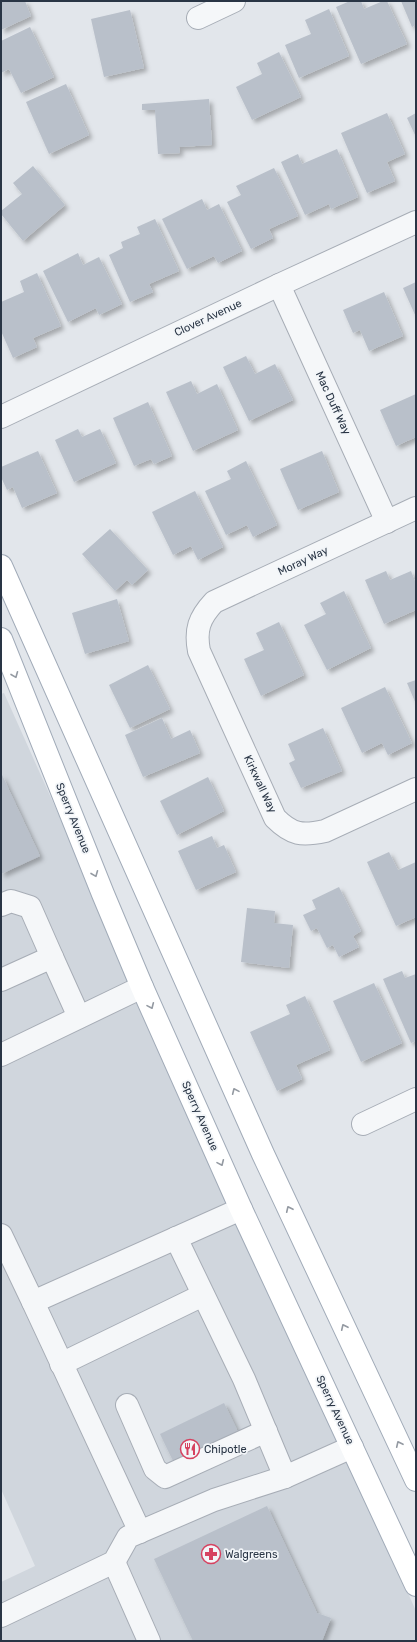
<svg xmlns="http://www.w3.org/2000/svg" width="417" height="1642" font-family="Rubik,sans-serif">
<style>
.built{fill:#d0d6dd}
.building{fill:#b9c0ca;filter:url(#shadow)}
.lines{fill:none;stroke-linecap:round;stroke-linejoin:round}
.minor-casing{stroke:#a7adb6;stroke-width:24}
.major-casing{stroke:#a1abb8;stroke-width:24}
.minor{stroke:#f5f7f9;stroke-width:22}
.major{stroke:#fff;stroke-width:22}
.oneway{stroke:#949aa2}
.labels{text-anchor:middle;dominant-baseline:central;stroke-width:3.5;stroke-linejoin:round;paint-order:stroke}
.street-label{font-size:11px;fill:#293545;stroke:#f2f5f8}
.poi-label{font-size:11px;fill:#293545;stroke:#f2f5f8;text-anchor:start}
</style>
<defs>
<filter id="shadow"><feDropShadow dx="3.5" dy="3.5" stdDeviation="2" flood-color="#0004"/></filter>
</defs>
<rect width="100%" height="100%" fill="#e2e6eb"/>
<!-- built -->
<path class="built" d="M 4,693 L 416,1611 L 416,1641 L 1,1641 L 1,1582 L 35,1566 L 1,1489 L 1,694 Z"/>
<!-- building -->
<g class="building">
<path d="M 1,1 L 25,1 L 31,16 L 1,30 Z"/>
<path d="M 350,1 L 361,1 L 364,9 L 383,1 L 387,1 L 407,44 L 361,64 L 336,7 Z"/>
<path d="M 401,1 L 416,1 L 416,25 L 412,27 Z"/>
<path d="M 329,9 L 349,56 L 299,78 L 285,45 L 311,34 L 305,20 Z"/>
<path d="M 130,10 L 144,68 L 104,77 L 91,19 Z"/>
<path d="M 30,27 L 54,77 L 21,93 L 9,69 L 1,73 L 1,41 Z"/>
<path d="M 279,52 L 301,97 L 252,120 L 236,87 L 262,74 L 257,63 Z"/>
<path d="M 66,84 L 89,135 L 49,154 L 26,102 Z"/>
<path d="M 209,99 L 212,145 L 179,147 L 180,153 L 158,154 L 155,110 L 142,110 L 142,104 Z"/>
<path d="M 387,113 L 405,154 L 387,162 L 395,181 L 367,193 L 341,133 Z"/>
<path d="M 416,113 L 416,137 L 407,118 Z"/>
<path d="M 337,149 L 358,197 L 331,209 L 329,204 L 305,215 L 281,162 L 298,154 L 302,164 Z"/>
<path d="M 33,166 L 65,205 L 23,241 L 1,214 L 1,211 L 22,194 L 13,183 Z"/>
<path d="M 274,168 L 298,216 L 269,229 L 273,238 L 251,249 L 227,202 L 241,195 L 236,186 Z"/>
<path d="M 202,199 L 207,210 L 219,204 L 242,251 L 218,263 L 214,256 L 187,269 L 162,219 Z"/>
<path d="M 155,219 L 179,271 L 149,284 L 153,292 L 130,302 L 109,255 L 123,248 L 121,242 L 140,234 L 137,227 Z"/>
<path d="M 78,253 L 83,265 L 99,257 L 122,304 L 99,315 L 96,308 L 68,322 L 43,271 Z"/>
<path d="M 37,273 L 61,326 L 33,338 L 37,347 L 13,358 L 1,331 L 1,302 L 24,292 L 20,281 Z"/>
<path d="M 416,282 L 416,317 L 403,288 Z"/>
<path d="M 384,292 L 403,336 L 369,351 L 360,330 L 353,333 L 343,310 Z"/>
<path d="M 246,356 L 255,374 L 275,364 L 293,400 L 249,421 L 223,367 Z"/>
<path d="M 191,381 L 197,394 L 217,384 L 238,430 L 193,451 L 166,392 Z"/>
<path d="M 416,394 L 416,437 L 396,446 L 380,410 Z"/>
<path d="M 148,402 L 172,456 L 154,464 L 151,459 L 134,466 L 113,418 Z"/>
<path d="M 78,429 L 82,437 L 100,429 L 116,463 L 74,482 L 55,440 Z"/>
<path d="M 38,451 L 57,493 L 22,508 L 13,487 L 7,490 L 1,477 L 1,467 Z"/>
<path d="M 322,451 L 339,492 L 298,510 L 280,469 Z"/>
<path d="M 246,461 L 277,525 L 253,537 L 247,525 L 226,535 L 205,491 L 231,479 L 227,471 Z"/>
<path d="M 195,491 L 223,547 L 198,560 L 191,546 L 173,555 L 152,512 Z"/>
<path d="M 110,529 L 148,570 L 132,585 L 127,580 L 115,591 L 82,554 Z"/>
<path d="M 386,571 L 390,580 L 411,571 L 416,584 L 416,610 L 384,624 L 365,580 Z"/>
<path d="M 344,591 L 371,648 L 327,670 L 304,625 L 326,614 L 320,603 Z"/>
<path d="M 117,599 L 129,641 L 85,654 L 72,613 Z"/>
<path d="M 279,622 L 304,675 L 261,696 L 244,659 L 264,650 L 256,633 Z"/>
<path d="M 148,665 L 170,709 L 130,728 L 109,685 Z"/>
<path d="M 416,680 L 416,704 L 407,683 Z"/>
<path d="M 385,687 L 412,743 L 388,755 L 382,743 L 362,753 L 341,708 Z"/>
<path d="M 162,718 L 171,739 L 190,730 L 200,753 L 143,777 L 125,735 Z"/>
<path d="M 323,728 L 342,771 L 301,788 L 289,763 L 295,760 L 288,744 Z"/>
<path d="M 1,775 L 2,775 L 40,856 L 1,874 Z"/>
<path d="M 208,777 L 224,811 L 177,835 L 160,801 Z"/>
<path d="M 212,836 L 217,848 L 224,845 L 236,872 L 196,890 L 178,851 Z"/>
<path d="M 389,852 L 398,870 L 416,862 L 416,917 L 396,926 L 367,862 Z"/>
<path d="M 339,887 L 361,931 L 353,936 L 359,947 L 339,957 L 333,945 L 327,948 L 317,928 L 311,931 L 303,915 L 316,909 L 312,900 Z"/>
<path d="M 247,908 L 275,911 L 274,923 L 293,925 L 289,968 L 241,962 Z"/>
<path d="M 402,971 L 405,978 L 416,974 L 416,1041 L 411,1043 L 383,979 Z"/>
<path d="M 374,983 L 402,1043 L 361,1062 L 333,1001 Z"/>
<path d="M 305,996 L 330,1050 L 296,1065 L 302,1079 L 277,1091 L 250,1032 L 290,1014 L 286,1005 Z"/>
<path d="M 224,1403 L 240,1436 L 176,1467 L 160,1434 Z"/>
<path d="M 267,1506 L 317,1613 L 331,1618 L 322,1641 L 193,1641 L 154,1559 Z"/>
</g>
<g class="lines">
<!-- minor casing -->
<g class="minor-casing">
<g id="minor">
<path d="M 198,18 L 234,1"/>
<path d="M 279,285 L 387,522"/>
<path d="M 1,417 L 279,285 L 416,222"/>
<path d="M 416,508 L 214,602 C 199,618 195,630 199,651 L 275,818 C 292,835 302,836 325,831 L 416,789"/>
<path d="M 1,905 L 11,901 L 30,907 L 52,957"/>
<path d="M 1,980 L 52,957 L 79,1017"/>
<path d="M 1,1055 L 142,987"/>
<path d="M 363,1124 L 416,1099"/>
<path d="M 1,1235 L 33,1302 L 241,1209"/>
<path d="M 176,1238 L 244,1379 L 285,1477"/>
<path d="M 33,1302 L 140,1532"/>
<path d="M 61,1364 L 203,1295"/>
<path d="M 127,1405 L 155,1469 L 165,1477 L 266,1431"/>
<path d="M 114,1562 L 149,1641"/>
<path d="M 1,1616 L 114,1562 L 128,1537 L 214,1500 L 285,1477 L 352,1447"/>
</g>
</g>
<!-- major casing -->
<g class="major-casing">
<g id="major">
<path d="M 1,566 L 263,1154 L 416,1480"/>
<path d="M 1,639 L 103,894 L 142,987 L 241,1209 L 416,1585"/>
</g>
</g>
<!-- minor -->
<use href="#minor" class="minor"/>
<!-- major -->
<use href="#major" class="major"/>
</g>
<!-- one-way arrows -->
<defs><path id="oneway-chevron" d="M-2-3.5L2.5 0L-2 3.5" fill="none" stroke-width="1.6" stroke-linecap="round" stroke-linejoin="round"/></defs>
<g class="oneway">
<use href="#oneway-chevron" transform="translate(15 675) rotate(68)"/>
<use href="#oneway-chevron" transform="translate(95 874) rotate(68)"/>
<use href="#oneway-chevron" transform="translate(151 1006) rotate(66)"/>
<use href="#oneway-chevron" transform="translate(235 1091) rotate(-114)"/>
<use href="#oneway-chevron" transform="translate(221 1163) rotate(66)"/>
<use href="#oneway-chevron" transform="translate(289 1209) rotate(-115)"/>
<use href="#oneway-chevron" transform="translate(344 1327) rotate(-115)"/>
<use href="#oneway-chevron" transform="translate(399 1444) rotate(-115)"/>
</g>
<!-- icons -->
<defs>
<g id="restaurant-ring" transform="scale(1)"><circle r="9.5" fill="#f2f5f8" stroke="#d64260" stroke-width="1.5"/><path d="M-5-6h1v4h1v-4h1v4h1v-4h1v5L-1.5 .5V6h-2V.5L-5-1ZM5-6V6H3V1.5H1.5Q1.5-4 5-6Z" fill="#d64260"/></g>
<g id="pharmacy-ring" transform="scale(1)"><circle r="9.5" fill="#f2f5f8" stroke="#d64260" stroke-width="1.5"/><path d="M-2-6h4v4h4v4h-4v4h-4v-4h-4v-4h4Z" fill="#d64260"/></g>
</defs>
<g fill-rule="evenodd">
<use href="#restaurant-ring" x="190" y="1449"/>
<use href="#pharmacy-ring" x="211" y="1554"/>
</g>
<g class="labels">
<!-- street labels -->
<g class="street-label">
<text transform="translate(208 318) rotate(-25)">Clover Avenue</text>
<text transform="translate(333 403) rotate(65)">Mac Duff Way</text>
<text transform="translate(303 561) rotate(-25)">Moray Way</text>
<text transform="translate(260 784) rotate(65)">Kirkwall Way</text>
<text transform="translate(73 818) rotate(68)">Sperry Avenue</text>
<text transform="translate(200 1116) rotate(66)">Sperry Avenue</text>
<text transform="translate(335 1410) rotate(65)">Sperry Avenue</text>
</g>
<!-- poi labels -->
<g class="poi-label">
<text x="204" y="1449">Chipotle</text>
<text x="225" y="1554">Walgreens</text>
</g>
</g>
<!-- border -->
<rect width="417" height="1642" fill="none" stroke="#293545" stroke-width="4"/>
</svg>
